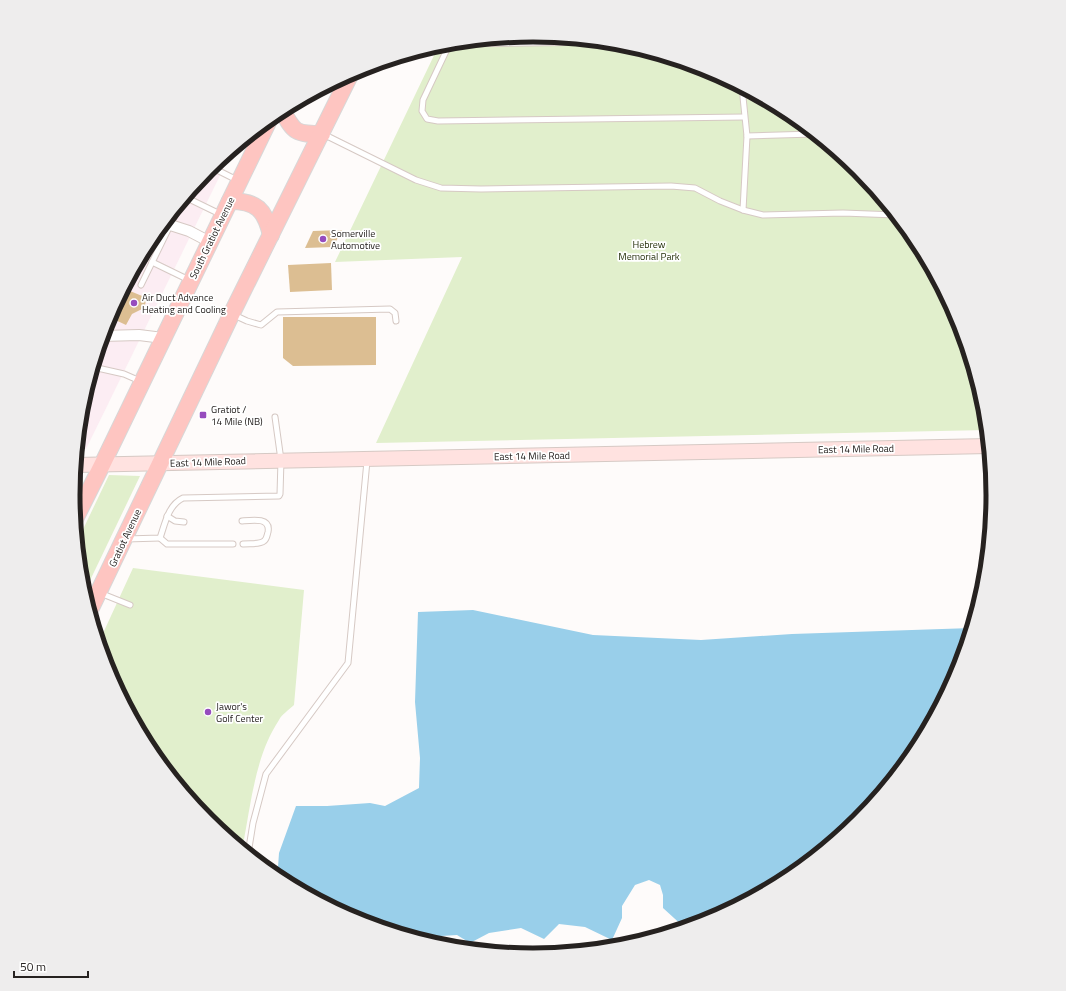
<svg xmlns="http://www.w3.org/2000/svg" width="1066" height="991" font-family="'Titillium Web',sans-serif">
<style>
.commercial{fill:#fcedf3}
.green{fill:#e1efcc}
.water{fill:#99cfea}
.building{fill:#dcbe92}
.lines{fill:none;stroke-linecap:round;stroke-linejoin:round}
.lane-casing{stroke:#d6c9c4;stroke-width:7}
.street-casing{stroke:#d6c9c4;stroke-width:12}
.secondary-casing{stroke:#d6c9c4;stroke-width:16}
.primary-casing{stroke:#d8d7d7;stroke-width:18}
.lane{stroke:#fff;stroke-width:5}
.street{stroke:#fff;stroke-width:10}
.secondary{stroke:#ffe2e0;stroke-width:14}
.primary{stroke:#fec5c1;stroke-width:16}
.poi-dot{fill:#964cbe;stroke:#fff;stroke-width:1.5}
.labels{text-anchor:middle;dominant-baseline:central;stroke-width:3.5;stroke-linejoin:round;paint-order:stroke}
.poi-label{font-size:10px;fill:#262220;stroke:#fff;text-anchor:start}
.street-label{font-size:10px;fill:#262220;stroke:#fff}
.park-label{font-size:10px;fill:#25300b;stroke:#fff}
.rim{fill:none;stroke:#262220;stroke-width:5}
</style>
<rect width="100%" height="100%" fill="#fefbfa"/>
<!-- commercial -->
<path class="commercial" d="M 233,149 L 86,449 L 77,448 L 81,405 L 108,319 L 150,239 L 208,170 Z"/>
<!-- green -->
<g class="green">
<path d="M 533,35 L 623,44 L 709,70 L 789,113 L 859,170 L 916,240 L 959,319 L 985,406 L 987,430 L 376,443 L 462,257 L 335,262 L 439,45 Z"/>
<path d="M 109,475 L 140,476 L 84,593 L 81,585 L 77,542 Z"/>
<path d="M 133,568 L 304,590 L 294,705 C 289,710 282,714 279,720 C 254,758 251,806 242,850 L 207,821 L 150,751 L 107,672 L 99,642 Z"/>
</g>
<!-- water -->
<path class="water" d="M 473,610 L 593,635 L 701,640 L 792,634 L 972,628 L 958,672 L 916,752 L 858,821 L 789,879 L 709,921 L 685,928 L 663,908 L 663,895 L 660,885 L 649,880 L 635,885 L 622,906 L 622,918 L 612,940 L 585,927 L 559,924 L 544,939 L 521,928 L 489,933 L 470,943 L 457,935 L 441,936 L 426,942 L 357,921 L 283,882 L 284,878 L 278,867 L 279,853 L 296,806 L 327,806 L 370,803 L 385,806 L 419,788 L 420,758 L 415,702 L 418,612 Z"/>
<!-- building -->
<g class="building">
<path d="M 342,230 L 333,247 L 305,248 L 313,231 Z"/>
<path d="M 331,263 L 332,290 L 290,292 L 288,265 Z"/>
<path d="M 130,291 L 147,298 L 144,308 L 132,314 L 126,325 L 109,317 L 115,305 L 120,308 Z"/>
<path d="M 283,317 L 376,317 L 376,365 L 293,366 L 283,358 Z"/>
<path d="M 86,392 L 94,392 L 83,430 L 79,429 L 81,405 Z"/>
</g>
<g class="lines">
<!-- lane casing -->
<g class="lane-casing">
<g id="lane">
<path d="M 450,43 L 423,100 L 422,111 L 427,119 L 438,121 L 744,117"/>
<path d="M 449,44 L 608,42"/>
<path d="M 323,134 L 416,180 L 441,188 L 481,189 L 671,186 L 695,188 L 720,201 L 743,210 L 763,215 L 843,213 L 896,215"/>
<path d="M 747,136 L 814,134"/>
<path d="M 211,167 L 237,180"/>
<path d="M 185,197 L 222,215"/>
<path d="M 743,210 L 747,136 L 743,97 L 743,88"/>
<path d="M 152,262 L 189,280"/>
<path d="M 141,285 L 182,201"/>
<path d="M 234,315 L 247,321 L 261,325 L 277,312 L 390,309 L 395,313 L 396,321"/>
<path d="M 93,367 L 124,374 L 140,381"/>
<path d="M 167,516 L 175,521 L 184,522"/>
<path d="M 242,521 C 252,520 271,517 268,532 C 267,535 267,539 264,541 C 259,545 249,543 243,544"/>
<path d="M 160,538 L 167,544 L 233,544"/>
<path d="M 126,539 L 160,538 C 165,524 168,505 183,498 L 279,496 L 280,494 L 281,460 L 275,417"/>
<path d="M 100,593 L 130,605"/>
<path d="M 248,854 L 253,823 L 266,774 L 348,663 L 367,461"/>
</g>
</g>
<!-- street casing -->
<g class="street-casing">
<g id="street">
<path d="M 164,223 L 189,231 L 210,242"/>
<path d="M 102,336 L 139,335 L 163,338"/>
</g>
</g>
<!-- secondary casing -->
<g class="secondary-casing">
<path id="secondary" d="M 76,465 L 989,446"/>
</g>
<!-- primary casing -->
<g class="primary-casing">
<g id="primary">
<path d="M 282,110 C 294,133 296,134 322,134"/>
<path d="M 230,201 C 257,201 265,210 271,235"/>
<path d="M 75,519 L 102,465 L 269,120"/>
<path d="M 89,612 L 232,313 L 351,73"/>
</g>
</g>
<!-- lane -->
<use href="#lane" class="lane"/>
<!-- street -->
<use href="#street" class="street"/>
<!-- secondary -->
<use href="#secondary" class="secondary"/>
<!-- primary -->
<use href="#primary" class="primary"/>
</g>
<!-- markers -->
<g class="poi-dot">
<circle cx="323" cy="239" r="4"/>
<circle cx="134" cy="303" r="4"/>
<rect x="199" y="411" width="8" height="8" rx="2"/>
<circle cx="208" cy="712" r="4"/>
</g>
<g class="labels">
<!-- poi labels -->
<g class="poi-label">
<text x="331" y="233">Somerville<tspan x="331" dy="12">Automotive</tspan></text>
<text x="142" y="297">Air Duct Advance<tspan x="142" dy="12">Heating and Cooling</tspan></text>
<text x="211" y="409">Gratiot /<tspan x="211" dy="12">14 Mile (NB)</tspan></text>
<text x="216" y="706">Jawor's<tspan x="216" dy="12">Golf Center</tspan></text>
</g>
<!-- street labels -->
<g class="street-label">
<text transform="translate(212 238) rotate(-64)">South Gratiot Avenue</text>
<text transform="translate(856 449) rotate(-1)">East 14 Mile Road</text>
<text transform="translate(532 456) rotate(-1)">East 14 Mile Road</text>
<text transform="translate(208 462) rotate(-2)">East 14 Mile Road</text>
<text transform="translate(125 538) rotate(-65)">Gratiot Avenue</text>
</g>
<!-- park labels -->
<g class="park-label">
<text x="649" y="244">Hebrew<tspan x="649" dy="12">Memorial Park</tspan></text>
</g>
</g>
<!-- crop -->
<path d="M0 0H1066V991H0ZM80 495a453 453 0 1 1 906 0a453 453 0 1 1-906 0Z" fill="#eeeded" fill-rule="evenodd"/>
<path class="rim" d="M80 495a453 453 0 1 1 906 0a453 453 0 1 1-906 0Z"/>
<!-- scale -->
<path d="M14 971v6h74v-6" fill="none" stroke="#262220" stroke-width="2"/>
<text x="20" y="971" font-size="12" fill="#262220" stroke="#ffffff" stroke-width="3" paint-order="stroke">50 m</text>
</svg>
